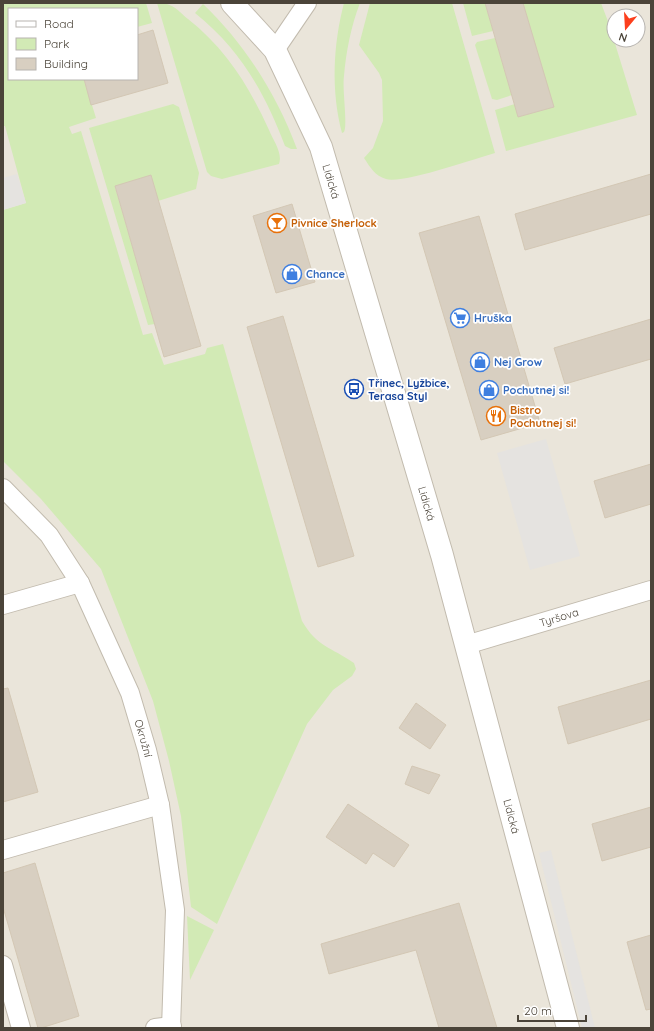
<svg xmlns="http://www.w3.org/2000/svg" width="654" height="1031" font-family="Quicksand,sans-serif">
<style>
.residential{fill:#eae5da;fill-rule:evenodd}
.green{fill:#d2eab5}
.parking{fill:#e5e3e0}
.building{fill:#d8cfc1;stroke:#d3c7b4}
.lines{fill:none;stroke-linecap:round;stroke-linejoin:round}
.minor-casing{stroke:#c2bbae;stroke-width:20}
.tertiary-casing{stroke:#c2bbae;stroke-width:24}
.minor{stroke:#fff;stroke-width:18}
.tertiary{stroke:#fff;stroke-width:22}
.labels{text-anchor:middle;dominant-baseline:central;stroke-width:3.5;stroke-linejoin:round;paint-order:stroke}
.street-label{font-size:11px;fill:#4b4439;stroke:#fff}
.food-label{font-size:11px;font-weight:bold;fill:#c56008;stroke:#fff;text-anchor:start}
.shop-label{font-size:11px;font-weight:bold;fill:#366cbe;stroke:#fff;text-anchor:start}
.transit-label{font-size:11px;font-weight:bold;fill:#164399;stroke:#fff;text-anchor:start}
</style>
<rect width="100%" height="100%" fill="#f6f3ec"/>
<!-- residential -->
<path class="residential" d="M 3,3 L 651,3 L 651,1028 L 3,1028 ZM 9,9 L 137,9 L 137,79 L 9,79 ZM 614,16 L 638,16 L 638,40 L 614,40 Z"/>
<!-- green -->
<g class="green">
<path d="M 3,3 L 146,3 L 152,23 L 137,27 L 137,9 L 9,9 L 9,79 L 84,79 L 96,118 L 69,127 L 72,134 L 81,131 L 143,335 L 152,333 L 164,365 L 205,354 L 207,348 L 223,344 L 302,621 C 317,647 331,647 354,663 L 356,669 L 352,676 L 333,690 L 307,724 L 217,924 L 191,907 L 181,816 L 169,761 L 153,701 L 101,569 L 41,499 L 3,461 L 3,210 L 26,203 L 5,126 L 3,126 Z"/>
<path d="M 157,3 C 173,3 176,9 188,19 C 226,49 249,86 269,130 C 273,140 283,153 279,164 L 222,179 L 211,176 L 207,172 Z"/>
<path d="M 344,3 L 360,3 C 351,26 346,52 344,76 C 342,89 348,126 344,132 L 342,133 C 331,91 333,45 344,3 Z"/>
<path d="M 370,3 L 452,3 L 495,153 C 474,159 403,184 386,179 C 375,176 370,167 364,158 L 373,148 L 383,121 L 382,80 L 379,73 L 359,45 Z"/>
<path d="M 463,3 L 485,3 L 493,31 L 472,36 Z"/>
<path d="M 523,3 L 601,3 L 609,24 L 637,115 L 506,151 L 495,110 L 515,104 L 518,117 L 553,107 Z"/>
<path d="M 203,4 C 245,44 277,95 297,149 L 291,149 L 285,146 C 265,93 240,49 195,13 Z"/>
<path d="M 495,38 L 512,95 L 497,100 L 492,99 L 475,45 L 477,42 Z"/>
<path d="M 173,104 L 179,107 L 199,173 L 196,189 L 158,201 L 151,176 L 115,187 L 155,324 L 148,325 L 89,128 Z"/>
<path d="M 187,916 L 214,930 L 190,980 Z"/>
</g>
<!-- parking -->
<g class="parking">
<path d="M 17,174 L 26,203 L 3,210 L 3,178 Z"/>
<path d="M 546,439 L 580,556 L 530,570 L 497,453 Z"/>
<path d="M 551,850 L 595,1028 L 582,1028 L 539,853 Z"/>
</g>
<!-- building -->
<g class="building">
<path d="M 485,3 L 523,3 L 554,107 L 518,117 Z"/>
<path d="M 153,30 L 168,83 L 91,105 L 84,79 L 137,79 L 137,35 Z"/>
<path d="M 651,174 L 651,214 L 525,250 L 515,214 Z"/>
<path d="M 151,175 L 201,346 L 164,357 L 115,186 Z"/>
<path d="M 292,204 L 315,282 L 276,293 L 253,216 Z"/>
<path d="M 479,216 L 540,423 L 481,440 L 419,233 Z"/>
<path d="M 283,316 L 354,556 L 318,567 L 247,327 Z"/>
<path d="M 651,319 L 651,359 L 565,384 L 554,348 Z"/>
<path d="M 651,464 L 651,504 L 605,518 L 594,481 Z"/>
<path d="M 651,680 L 651,719 L 568,744 L 558,707 Z"/>
<path d="M 8,688 L 38,792 L 3,802 L 3,689 Z"/>
<path d="M 416,703 L 446,725 L 430,749 L 399,728 Z"/>
<path d="M 412,766 L 440,775 L 429,794 L 405,784 Z"/>
<path d="M 348,804 L 409,845 L 394,867 L 373,853 L 366,864 L 326,837 Z"/>
<path d="M 651,807 L 651,847 L 602,861 L 592,824 Z"/>
<path d="M 35,863 L 79,1016 L 41,1028 L 38,1028 L 3,907 L 3,873 Z"/>
<path d="M 459,903 L 497,1028 L 439,1028 L 416,950 L 329,974 L 321,944 Z"/>
<path d="M 651,935 L 651,1009 L 646,1010 L 627,942 Z"/>
</g>
<g class="lines">
<!-- minor casing -->
<g class="minor-casing">
<g id="minor">
<path d="M 275,50 L 307,3"/>
<path id="s1" d="M 3,488 L 49,535 L 80,583 L 130,693 L 147,750 L 160,805 L 175,910 L 171,1028"/>
<path d="M 3,605 L 80,583"/>
<path id="s2" d="M 466,645 L 651,590"/>
<path d="M 3,850 L 160,805"/>
<path d="M 3,965 L 21,1028"/>
<path d="M 155,1028 L 172,1026"/>
</g>
</g>
<!-- tertiary casing -->
<g class="tertiary-casing">
<g id="tertiary">
<path id="s3" d="M 232,3 L 275,50 L 321,147 L 442,555 L 568,1028"/>
</g>
</g>
<!-- minor -->
<use href="#minor" class="minor"/>
<!-- tertiary -->
<use href="#tertiary" class="tertiary"/>
</g>
<!-- icons -->
<defs>
<g id="bar-ring" transform="scale(1)"><circle r="9.5" fill="#fff" stroke="#e8710a" stroke-width="1.5"/><path d="M-6-5H6L.8 .8V4.5H3.5V6h-7V4.5H-.8V.8Z" fill="#e8710a"/></g>
<g id="shop-ring" transform="scale(1)"><circle r="9.5" fill="#fff" stroke="#3f7fe0" stroke-width="1.5"/><path d="M-5-2.5h2.3a2.7 3.5 0 0 1 5.4 0H5L5.5 6h-11ZM-1.5-2.5h3a1.5 2.3 0 0 0-3 0Z" fill="#3f7fe0"/></g>
<g id="supermarket-ring" transform="scale(1)"><circle r="9.5" fill="#fff" stroke="#3f7fe0" stroke-width="1.5"/><path d="M-6-5.5h2.5l.6 2H6L4.5 2H-2.5L-4.4-4H-6ZM-1.5 3.2a1.3 1.3 0 1 0 .1 0ZM3 3.2a1.3 1.3 0 1 0 .1 0Z" fill="#3f7fe0"/></g>
<g id="bus-ring" transform="scale(1)"><circle r="9.5" fill="#fff" stroke="#1a4fb4" stroke-width="1.5"/><path d="M-5-6H5V4H4V6H2V4H-2V6H-4V4H-5ZM-3.5-4V0h7V-4ZM-3.5 1.2v1.5H-2V1.2ZM2 1.2v1.5H3.5V1.2Z" fill="#1a4fb4"/></g>
<g id="restaurant-ring" transform="scale(1)"><circle r="9.5" fill="#fff" stroke="#e8710a" stroke-width="1.5"/><path d="M-5-6h1v4h1v-4h1v4h1v-4h1v5L-1.5 .5V6h-2V.5L-5-1ZM5-6V6H3V1.5H1.5Q1.5-4 5-6Z" fill="#e8710a"/></g>
</defs>
<g fill-rule="evenodd">
<use href="#bar-ring" x="277" y="223"/>
<use href="#shop-ring" x="292" y="274"/>
<use href="#supermarket-ring" x="460" y="318"/>
<use href="#shop-ring" x="480" y="362"/>
<use href="#bus-ring" x="354" y="389"/>
<use href="#shop-ring" x="489" y="390"/>
<use href="#restaurant-ring" x="496" y="416"/>
</g>
<g class="labels">
<!-- street labels -->
<g class="street-label">
<text stroke="none"><textPath href="#s3" startOffset="207">Lidická</textPath></text>
<text stroke="none"><textPath href="#s3" startOffset="543">Lidická</textPath></text>
<text stroke="none"><textPath href="#s2" startOffset="97">Tyršova</textPath></text>
<text stroke="none"><textPath href="#s1" startOffset="291">Okružní</textPath></text>
<text stroke="none"><textPath href="#s3" startOffset="867">Lidická</textPath></text>
</g>
<!-- food labels -->
<g class="food-label">
<text x="291" y="223">Pivnice Sherlock</text>
<text x="510" y="410">Bistro<tspan x="510" dy="13">Pochutnej si!</tspan></text>
</g>
<!-- shop labels -->
<g class="shop-label">
<text x="306" y="274">Chance</text>
<text x="474" y="318">Hruška</text>
<text x="494" y="362">Nej Grow</text>
<text x="503" y="390">Pochutnej si!</text>
</g>
<!-- transit labels -->
<g class="transit-label">
<text x="368" y="383">Třinec, Lyžbice,<tspan x="368" dy="13">Terasa Styl</tspan></text>
</g>
</g>
<!-- border -->
<rect width="654" height="1031" fill="none" stroke="#4b4439" stroke-width="8"/>
<!-- legend -->
<rect x="8" y="8" width="130" height="72" fill="#ffffff" stroke="#b7b4b0"/>
<rect x="16" y="21" width="20" height="6" fill="#ffffff" stroke="#b7b4b0"/>
<text x="44" y="28" font-size="12" fill="#4b4439">Road</text>
<rect x="16" y="38" width="20" height="12" fill="#d2eab5" stroke="#b7b4b0"/>
<text x="44" y="48" font-size="12" fill="#4b4439">Park</text>
<rect x="16" y="58" width="20" height="12" fill="#d8cfc1" stroke="#b7b4b0"/>
<text x="44" y="68" font-size="12" fill="#4b4439">Building</text>
<!-- north arrow -->
<g transform="translate(626 28) rotate(198)"><circle r="19" fill="#ffffff" stroke="#b7b4b0"/>
<path d="M0-3L7 15L0 10L-7 15Z" fill="#fc3f1d"/>
<text y="-6" font-size="11" font-weight="bold" text-anchor="middle" fill="#4b4439">N</text>
</g>
<!-- scale -->
<path d="M518 1015v6h68v-6" fill="none" stroke="#4b4439" stroke-width="2"/>
<text x="524" y="1015" font-size="12" fill="#4b4439" stroke="#ffffff" stroke-width="3" paint-order="stroke">20 m</text>
</svg>
